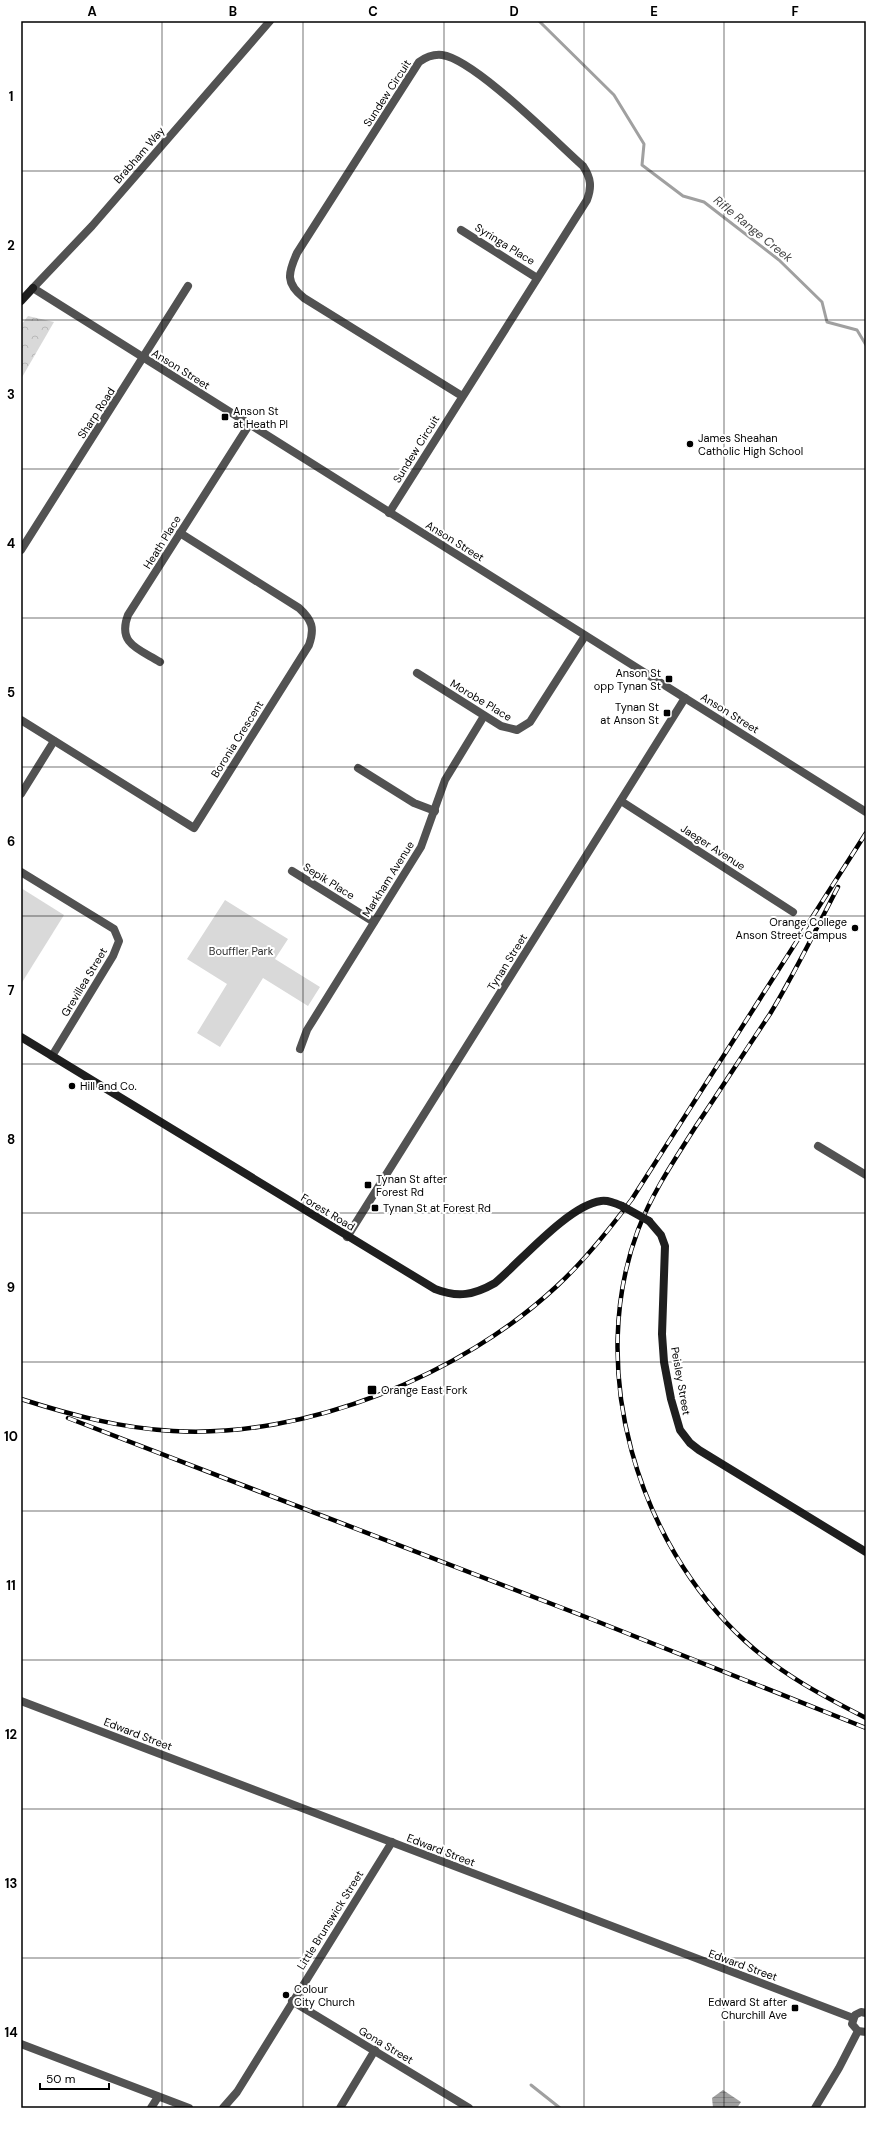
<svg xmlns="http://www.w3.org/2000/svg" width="887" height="2129" font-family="'DM Sans',sans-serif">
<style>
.forest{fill:url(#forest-crowns)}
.park{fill:#d9d9d9}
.water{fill:url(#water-rules)}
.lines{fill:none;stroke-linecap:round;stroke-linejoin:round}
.stream{stroke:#a0a0a0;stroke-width:3}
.minor{stroke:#525252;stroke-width:8}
.tertiary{stroke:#525252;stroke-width:8}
.secondary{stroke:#1f1f1f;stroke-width:8}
.rail-casing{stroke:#000;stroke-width:4.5}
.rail{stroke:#fff;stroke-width:3;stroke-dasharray:9;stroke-linecap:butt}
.secondary-bridge{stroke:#1f1f1f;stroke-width:8}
.grid{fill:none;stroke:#000;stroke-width:1;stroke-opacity:0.55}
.poi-dot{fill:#000;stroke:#fff;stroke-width:1.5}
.labels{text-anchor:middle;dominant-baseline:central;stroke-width:4;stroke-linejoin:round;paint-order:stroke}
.street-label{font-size:11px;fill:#000;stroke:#fff}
.poi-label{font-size:11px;fill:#000;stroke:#fff;text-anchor:start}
.park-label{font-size:11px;fill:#303030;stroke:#fff}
.water-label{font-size:12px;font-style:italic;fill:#414141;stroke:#fff}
.neatline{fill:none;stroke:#000;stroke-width:1.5}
.grid-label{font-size:13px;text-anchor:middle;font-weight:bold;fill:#000}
</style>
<defs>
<pattern id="forest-crowns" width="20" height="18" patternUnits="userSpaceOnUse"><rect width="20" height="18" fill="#d9d9d9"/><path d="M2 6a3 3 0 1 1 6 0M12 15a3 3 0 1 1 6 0" fill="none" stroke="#b8b8b8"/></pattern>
<pattern id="water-rules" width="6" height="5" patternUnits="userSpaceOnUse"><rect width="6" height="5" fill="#a0a0a0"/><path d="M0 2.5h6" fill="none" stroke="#888"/></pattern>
</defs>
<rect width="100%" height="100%" fill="#fff"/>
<!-- forest -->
<path class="forest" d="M 28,316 L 54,322 L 21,379 L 21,325 Z"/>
<!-- park -->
<g class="park">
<path d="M 21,888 L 64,915 L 21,984 Z"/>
<path d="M 225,900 L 288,939 L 275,959 L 320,987 L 308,1006 L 263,978 L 220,1047 L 197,1033 L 227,984 L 187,959 Z"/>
</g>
<!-- water -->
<path class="water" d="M 723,2090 L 741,2102 L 737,2108 L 713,2108 L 712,2098 Z"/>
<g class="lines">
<!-- stream -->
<g class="stream">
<path d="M 539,21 L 614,95 L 644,144 L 642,165 L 683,196 L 704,202 L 779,260 L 822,302 L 827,322 L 857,330 L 866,345"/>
<path d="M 531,2085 L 560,2108"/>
</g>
<!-- minor -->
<g class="minor">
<path d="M 461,230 L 537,278"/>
<path d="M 389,513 L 587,200 C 592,187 591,178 583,166 C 556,142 474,59 442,55 C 433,54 426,57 419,62 L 297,253 C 288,273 285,283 304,298 L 462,396"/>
<path d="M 21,550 L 188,286"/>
<path d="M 160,662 C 139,649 117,644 128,615 L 249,425"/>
<path d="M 417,673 L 501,726 L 517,730 L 530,722 L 585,636"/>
<path d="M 21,720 L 194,828 L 309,645 C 315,628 312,620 299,608 L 180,533"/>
<path d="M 358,768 L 414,803 L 435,811"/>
<path d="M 21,794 L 54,741"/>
<path d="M 621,801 L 793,912"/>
<path d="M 292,871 L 374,922"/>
<path d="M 21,872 L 114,929 L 119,941 L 113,956 L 52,1056"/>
<path d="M 300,1049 L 307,1030 L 421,847 L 445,780 L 484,716"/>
<path d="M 818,1146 L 866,1175"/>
<path d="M 347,1237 L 685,698"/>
<path d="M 292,2001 L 469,2108"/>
<path d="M 21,2044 L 189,2108"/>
<path d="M 151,2108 L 158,2097"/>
<path d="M 223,2108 L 237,2092 L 392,1842"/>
<path d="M 340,2108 L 375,2050"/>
</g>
<!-- tertiary -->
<g class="tertiary">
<path d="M 270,21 L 92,226 L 33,288 L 866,812"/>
<path d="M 21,1701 L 853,2018"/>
<path d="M 866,2013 L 861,2012 L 855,2015 L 852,2024 L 858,2031 L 866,2032"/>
<path d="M 815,2108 L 839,2068 L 858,2031"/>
</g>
<!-- secondary -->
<g class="secondary">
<path d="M 21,301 L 33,288"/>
<path d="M 21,1037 L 435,1289 C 458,1298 474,1295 495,1283 C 521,1261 569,1205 601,1201 C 608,1200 615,1203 622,1206"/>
<path d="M 649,1221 L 661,1235 L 665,1246 L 662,1334 L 664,1362 L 671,1399 L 680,1430 L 690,1443 L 699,1450 L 866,1552"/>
</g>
<!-- rail casing -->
<g class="rail-casing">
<g id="rail">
<path d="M 838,887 C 816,929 795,973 770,1014 C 745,1051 721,1089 696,1126 C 675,1159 652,1193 638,1230 C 586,1369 637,1542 745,1641 C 781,1674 823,1696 866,1718"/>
<path d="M 21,1399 C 71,1415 120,1428 173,1431 C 305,1439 462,1375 557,1286 C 585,1260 609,1230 632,1199 L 866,833"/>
<path d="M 68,1418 L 591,1619 L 866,1728"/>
</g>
</g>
<!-- rail -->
<use href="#rail" class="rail"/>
<!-- secondary-bridge -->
<path class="secondary-bridge" d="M 622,1206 L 649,1221"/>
</g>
<!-- grid -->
<path class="grid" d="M 162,21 L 162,2108M 303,21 L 303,2108M 444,21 L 444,2108M 584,21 L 584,2108M 724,21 L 724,2108M 21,171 L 866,171M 21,320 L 866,320M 21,469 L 866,469M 21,618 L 866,618M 21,767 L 866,767M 21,916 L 866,916M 21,1064 L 866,1064M 21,1213 L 866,1213M 21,1362 L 866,1362M 21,1511 L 866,1511M 21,1660 L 866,1660M 21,1809 L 866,1809M 21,1958 L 866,1958"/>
<!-- markers -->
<g class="poi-dot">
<rect x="221" y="413" width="8" height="8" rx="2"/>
<circle cx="690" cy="444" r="4"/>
<rect x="665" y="675" width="8" height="8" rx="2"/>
<rect x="663" y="709" width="8" height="8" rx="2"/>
<circle cx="855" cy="928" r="4"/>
<circle cx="72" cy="1086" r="4"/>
<rect x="364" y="1181" width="8" height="8" rx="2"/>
<rect x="371" y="1204" width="8" height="8" rx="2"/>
<rect x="367" y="1385" width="10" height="10" rx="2"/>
<circle cx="286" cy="1995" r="4"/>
<rect x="791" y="2004" width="8" height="8" rx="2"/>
</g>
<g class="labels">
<!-- street labels -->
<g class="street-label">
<text transform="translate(387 93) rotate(-57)">Sundew Circuit</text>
<text transform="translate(139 155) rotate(-49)">Brabham Way</text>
<text transform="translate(505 244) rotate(32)">Syringa Place</text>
<text transform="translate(181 369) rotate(32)">Anson Street</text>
<text transform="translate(96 413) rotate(-57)">Sharp Road</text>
<text transform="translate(416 449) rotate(-58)">Sundew Circuit</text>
<text transform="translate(455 541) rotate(32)">Anson Street</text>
<text transform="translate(162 542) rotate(-58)">Heath Place</text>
<text transform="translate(481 700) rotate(31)">Morobe Place</text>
<text transform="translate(730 713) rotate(32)">Anson Street</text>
<text transform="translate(237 739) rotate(-58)">Boronia Crescent</text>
<text transform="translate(713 847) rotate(33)">Jaeger Avenue</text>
<text transform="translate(388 879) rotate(-58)">Markham Avenue</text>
<text transform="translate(329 881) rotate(32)">Sepik Place</text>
<text transform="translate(507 962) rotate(-58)">Tynan Street</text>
<text transform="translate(84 982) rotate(-59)">Grevillea Street</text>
<text transform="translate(328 1212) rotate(31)">Forest Road</text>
<text transform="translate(681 1381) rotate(80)">Peisley Street</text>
<text transform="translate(138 1734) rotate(21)">Edward Street</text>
<text transform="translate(441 1850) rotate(21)">Edward Street</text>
<text transform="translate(330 1920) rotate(-58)">Little Brunswick Street</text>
<text transform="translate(743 1965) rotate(20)">Edward Street</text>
<text transform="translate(386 2045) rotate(31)">Gona Street</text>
</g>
<!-- poi labels -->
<g class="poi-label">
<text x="233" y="411">Anson St<tspan x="233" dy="13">at Heath Pl</tspan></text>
<text x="698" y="438">James Sheahan<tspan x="698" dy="13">Catholic High School</tspan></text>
<text x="661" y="673" text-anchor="end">Anson St<tspan x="661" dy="13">opp Tynan St</tspan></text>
<text x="659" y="707" text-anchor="end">Tynan St<tspan x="659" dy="13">at Anson St</tspan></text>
<text x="847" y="922" text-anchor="end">Orange College<tspan x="847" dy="13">Anson Street Campus</tspan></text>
<text x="80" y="1086">Hill and Co.</text>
<text x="376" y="1179">Tynan St after<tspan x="376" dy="13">Forest Rd</tspan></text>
<text x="383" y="1208">Tynan St at Forest Rd</text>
<text x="381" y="1390">Orange East Fork</text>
<text x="294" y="1989">Colour<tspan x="294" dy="13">City Church</tspan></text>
<text x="787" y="2002" text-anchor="end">Edward St after<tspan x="787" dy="13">Churchill Ave</tspan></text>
</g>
<!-- park labels -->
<g class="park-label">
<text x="241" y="951">Bouffler Park</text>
</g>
<!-- water labels -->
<g class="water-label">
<text transform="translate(753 229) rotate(39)">Rifle Range Creek</text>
</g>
</g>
<!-- border -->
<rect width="887" height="2129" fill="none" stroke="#ffffff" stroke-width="44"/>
<!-- scale -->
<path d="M40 2083v6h69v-6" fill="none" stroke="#000000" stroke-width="2"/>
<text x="46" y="2083" font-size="12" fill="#000000" stroke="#ffffff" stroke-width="3" paint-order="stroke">50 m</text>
<rect x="22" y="22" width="843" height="2085" class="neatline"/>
<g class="grid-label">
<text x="92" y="16">A</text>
<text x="233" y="16">B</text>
<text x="373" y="16">C</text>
<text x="514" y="16">D</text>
<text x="654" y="16">E</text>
<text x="795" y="16">F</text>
<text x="11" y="101">1</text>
<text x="11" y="250">2</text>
<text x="11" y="399">3</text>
<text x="11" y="548">4</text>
<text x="11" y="697">5</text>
<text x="11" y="846">6</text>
<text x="11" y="995">7</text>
<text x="11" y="1144">8</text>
<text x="11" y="1292">9</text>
<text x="11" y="1441">10</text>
<text x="11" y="1590">11</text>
<text x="11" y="1739">12</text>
<text x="11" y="1888">13</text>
<text x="11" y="2037">14</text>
</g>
</svg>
